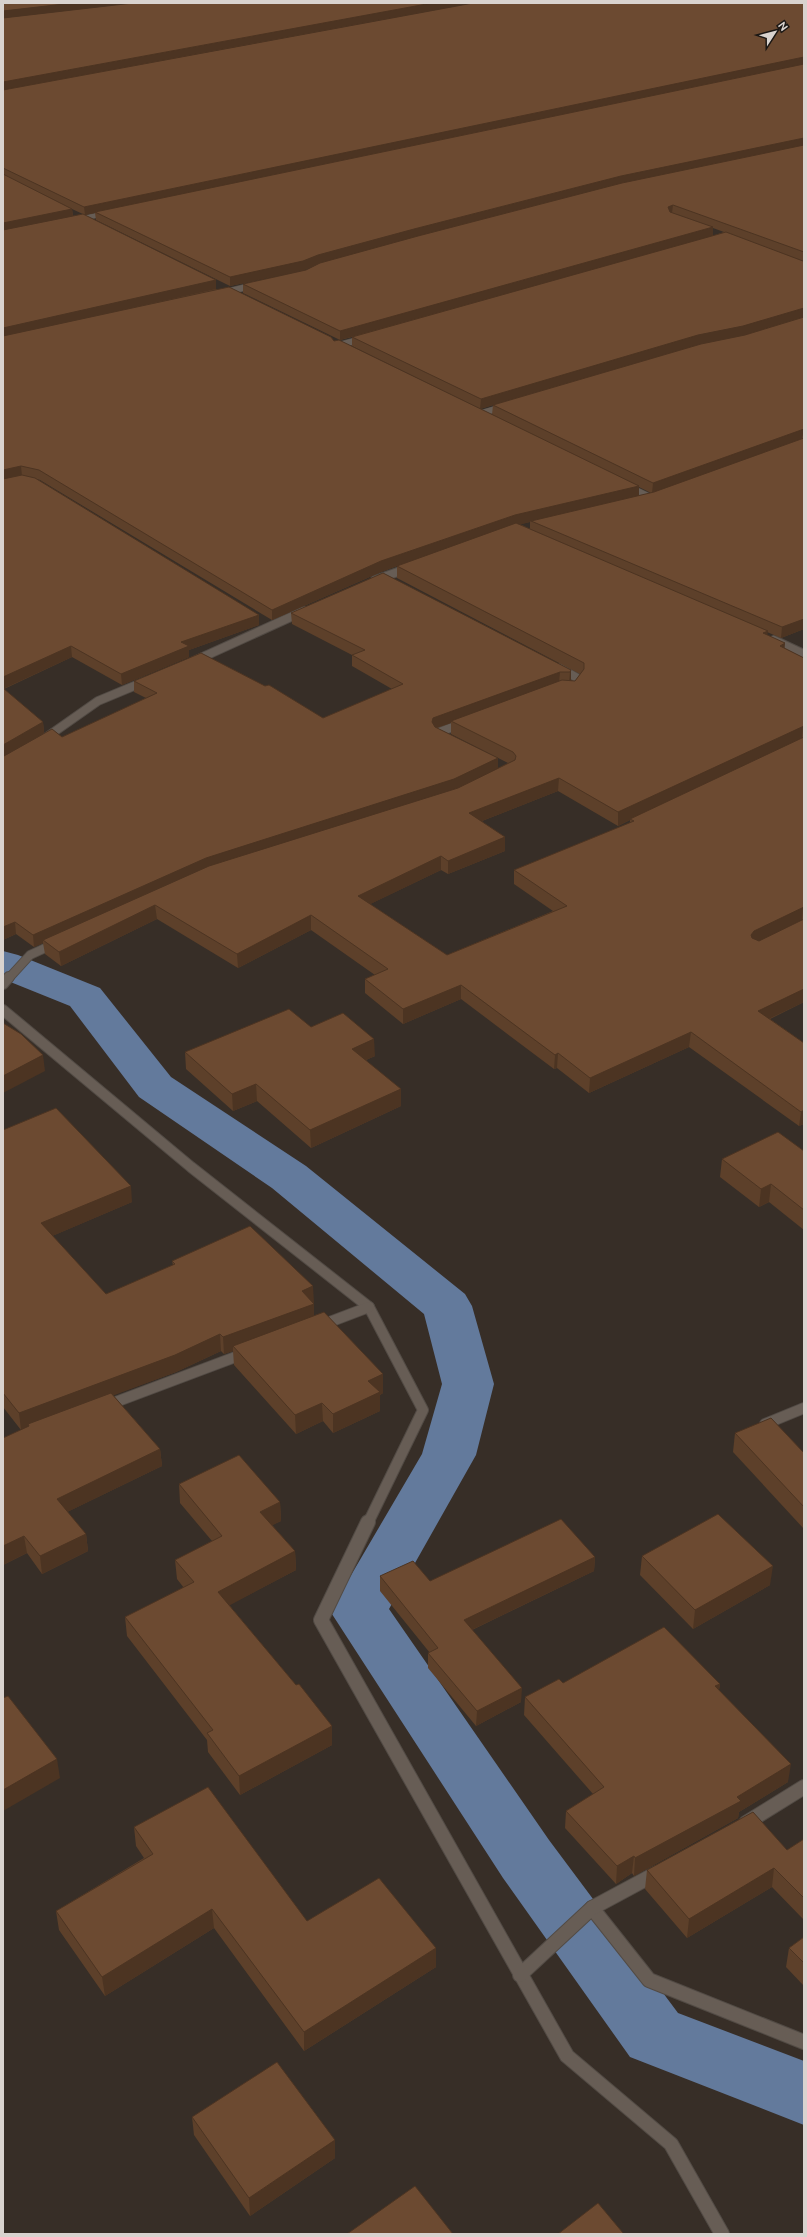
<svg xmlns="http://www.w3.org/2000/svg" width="807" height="2237" font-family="Ubuntu,sans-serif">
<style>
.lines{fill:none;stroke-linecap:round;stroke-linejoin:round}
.canal{fill:#637a9c;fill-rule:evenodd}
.minor-far4-casing{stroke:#524b45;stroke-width:5.5}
.minor-far3-casing{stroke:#524b45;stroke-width:7}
.minor-far2-casing{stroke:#524b45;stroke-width:10}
.minor-far1-casing{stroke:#524b45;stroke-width:12}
.minor-casing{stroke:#524b45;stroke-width:16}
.minor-far4{stroke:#675d55;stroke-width:4.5}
.minor-far3{stroke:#675d55;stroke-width:6}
.minor-far2{stroke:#675d55;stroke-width:8}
.minor-far1{stroke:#675d55;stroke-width:10}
.minor{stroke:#675d55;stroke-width:14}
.wall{fill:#5d402a;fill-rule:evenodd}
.shaded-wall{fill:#4c3422}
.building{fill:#6c4a31;stroke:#4c3422}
</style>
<rect width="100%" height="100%" fill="#372e27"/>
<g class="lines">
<!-- canal -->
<path class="canal" d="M 3,951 L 18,955 L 100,988 L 171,1077 L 306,1166 L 465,1294 L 472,1306 L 494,1384 L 476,1455 L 389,1609 L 549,1840 L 678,2013 L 804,2061 L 804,2125 L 630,2057 L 503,1878 L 330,1611 L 422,1454 L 442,1384 L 424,1314 L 272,1188 L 139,1097 L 70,1006 L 3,979 Z"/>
<!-- minor-far4 casing -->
<g class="minor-far4-casing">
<path id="minor-far4" d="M 76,220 L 107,213"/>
</g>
<!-- minor-far3 casing -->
<g class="minor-far3-casing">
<g id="minor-far3">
<path d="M 222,293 L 255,285"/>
<path d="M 336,346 L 366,338"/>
<path d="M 479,414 L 506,406"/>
<path d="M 627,486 L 652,498"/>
</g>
</g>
<!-- minor-far2 casing -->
<g class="minor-far2-casing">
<g id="minor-far2">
<path d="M 375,580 L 409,568"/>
<path d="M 774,640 L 804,654"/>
<path d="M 194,661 L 304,611"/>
<path d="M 560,668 L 579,679 L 572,688"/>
<path d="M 444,736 L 437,733 L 463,723"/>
<path d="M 44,739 L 98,701 L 146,681"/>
<path d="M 9,978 L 30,955 L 56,943"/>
</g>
</g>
<!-- minor-far1 casing -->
<g class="minor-far1-casing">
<g id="minor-far1">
<path d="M 3,984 L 9,977"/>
<path d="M 3,1010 L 191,1167 L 369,1307 L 423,1410 L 368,1523"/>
<path d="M 319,1326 L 369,1307"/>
<path d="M 105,1406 L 246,1353"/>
<path d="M 765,1424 L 804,1408"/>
</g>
</g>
<!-- minor casing -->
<g class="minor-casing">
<g id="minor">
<path d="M 368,1522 L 321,1620 L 567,2056 L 671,2144 L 722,2234"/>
<path d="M 746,1823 L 804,1787"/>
<path d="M 592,1908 L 649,1980 L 804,2042"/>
<path d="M 520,1975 L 592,1908 L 657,1873"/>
</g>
</g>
<!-- minor-far4 -->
<use href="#minor-far4" class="minor-far4"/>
<!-- minor-far3 -->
<use href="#minor-far3" class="minor-far3"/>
<!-- minor-far2 -->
<use href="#minor-far2" class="minor-far2"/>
<!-- minor-far1 -->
<use href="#minor-far1" class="minor-far1"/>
<!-- minor -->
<use href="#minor" class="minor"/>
</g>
<!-- wall -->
<g class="wall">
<path d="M 470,3 L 134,66 L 804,3 L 804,629 L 781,638 L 767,632 L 767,635 L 785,648 L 804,658 L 804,1002 L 770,1019 L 804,1043 L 804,1124 L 799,1126 L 689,1047 L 589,1093 L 557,1068 L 554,1069 L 461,999 L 403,1024 L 365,993 L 365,979 L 375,975 L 311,930 L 238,968 L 157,919 L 61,966 L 45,954 L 43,943 L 34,947 L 16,934 L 3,940 L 3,18 ZM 72,209 L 85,215 L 95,213 L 96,220 L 230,286 L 304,270 L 318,264 L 392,244 L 306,270 L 243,284 L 243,293 L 340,340 L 352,337 L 352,346 L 480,409 L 493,405 L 492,415 L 334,341 L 216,289 L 216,280 L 73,216 ZM 713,228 L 724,232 L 713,236 ZM 803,317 L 804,317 L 742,336 ZM 37,479 L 40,480 L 272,620 L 381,572 L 397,566 L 397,578 L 580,674 L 575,681 L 571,681 L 571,670 L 291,613 L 292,624 L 352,655 L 352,666 L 392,689 L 323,718 L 134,681 L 134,692 L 146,698 L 62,737 L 4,756 L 44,733 L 43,722 L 4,689 L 72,657 L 122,685 L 189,657 L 189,650 L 259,625 L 259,615 ZM 639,487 L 651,493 L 639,496 ZM 530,522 L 530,529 L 520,524 ZM 451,723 L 451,734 L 508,763 L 498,768 L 498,758 L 437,728 ZM 558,791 L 618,826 L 630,820 L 630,823 L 514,870 L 514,884 L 553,911 L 447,955 L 370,904 L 441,870 L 448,874 L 505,851 L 482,821 Z"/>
<path d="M 311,1027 L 375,1056 L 366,1060 L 401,1106 L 311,1148 L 257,1101 L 233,1111 L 186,1069 L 185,1052 Z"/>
<path d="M 3,1130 L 132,1202 L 52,1236 L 106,1294 L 173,1265 L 172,1261 L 314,1303 L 313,1303 L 314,1316 L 383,1393 L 380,1395 L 380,1411 L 333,1433 L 323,1421 L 296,1434 L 234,1365 L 233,1351 L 224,1354 L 221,1351 L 176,1372 L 113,1395 L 160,1449 L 162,1466 L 67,1512 L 86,1534 L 88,1551 L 42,1574 L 27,1553 L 3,1565 L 3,1438 L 21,1430 L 3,1407 Z"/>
<path d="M 804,1151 L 804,1230 L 769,1202 L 759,1207 L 720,1177 L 722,1159 Z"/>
<path d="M 735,1433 L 804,1453 L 804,1529 L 733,1452 Z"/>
<path d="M 179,1484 L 280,1502 L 281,1521 L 272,1525 L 295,1551 L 296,1570 L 229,1605 L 296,1685 L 332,1726 L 332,1745 L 240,1795 L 208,1752 L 207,1740 L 127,1636 L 125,1617 L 184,1588 L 177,1579 L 175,1560 L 212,1541 L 180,1503 Z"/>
<path d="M 642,1556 L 770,1585 L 693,1629 L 640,1575 Z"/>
<path d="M 595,1557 L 594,1571 L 472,1630 L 521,1702 L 476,1726 L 428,1668 L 428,1653 L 430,1653 L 380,1591 L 380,1576 L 430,1581 Z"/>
<path d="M 563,1683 L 720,1684 L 719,1690 L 788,1782 L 739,1812 L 738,1818 L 634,1876 L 632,1873 L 616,1884 L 565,1828 L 566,1811 L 593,1794 L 524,1715 L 525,1697 Z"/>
<path d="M 134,1827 L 307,1921 L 436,1948 L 436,1967 L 304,2051 L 214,1928 L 105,1996 L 59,1930 L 56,1911 L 144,1858 L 136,1846 Z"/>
<path d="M 804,1839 L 804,1920 L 772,1887 L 687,1938 L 645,1889 L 647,1870 L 787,1850 Z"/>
<path d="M 804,1937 L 804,1986 L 786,1967 L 789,1948 Z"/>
<path d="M 192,2117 L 335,2158 L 250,2216 L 194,2135 Z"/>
</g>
<!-- shaded-wall -->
<g class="shaded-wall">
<path d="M 73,3 L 135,3 L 3,18 L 3,11 Z"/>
<path d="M 432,3 L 470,3 L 3,90 L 3,82 Z"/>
<path d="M 804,57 L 804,65 L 95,212 L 95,213 L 85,215 L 84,207 Z"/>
<path d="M 804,138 L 804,146 L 414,238 L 318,264 L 304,270 L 230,286 L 230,277 L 318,255 L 414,229 L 621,176 Z"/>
<path d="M 673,205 L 672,213 L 668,215 L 668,207 Z"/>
<path d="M 72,209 L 73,217 L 3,232 L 3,223 Z"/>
<path d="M 713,227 L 713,236 L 340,340 L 340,331 Z"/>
<path d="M 216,280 L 216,289 L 3,337 L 3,328 Z"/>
<path d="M 804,308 L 803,317 L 742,336 L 698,345 L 480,409 L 481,399 L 698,335 Z"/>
<path d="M 804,429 L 802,439 L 652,493 L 653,483 Z"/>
<path d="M 21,466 L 22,476 L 3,481 L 3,470 Z"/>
<path d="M 639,486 L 639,496 L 531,521 L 530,522 L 515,526 L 397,566 L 381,572 L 272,620 L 272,610 L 381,561 L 515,515 Z"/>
<path d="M 259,615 L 259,625 L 189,650 L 189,657 L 122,685 L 121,674 L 181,642 Z"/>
<path d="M 804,619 L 804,629 L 781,638 L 782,627 Z"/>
<path d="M 768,631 L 766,644 L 763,633 Z"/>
<path d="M 785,643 L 784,656 L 780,646 Z"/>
<path d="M 71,646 L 72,657 L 3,689 L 3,677 Z"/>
<path d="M 571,670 L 571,681 L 569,683 L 570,672 Z"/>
<path d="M 560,672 L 559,683 L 451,721 L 451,723 L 433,729 L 432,722 L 433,718 Z"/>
<path d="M 43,722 L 44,733 L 3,757 L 3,745 Z"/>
<path d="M 803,726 L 802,739 L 630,819 L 630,820 L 618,826 L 618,812 Z"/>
<path d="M 498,758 L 498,770 L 454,791 L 43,940 L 43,943 L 34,947 L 33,935 L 206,858 Z"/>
<path d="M 559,778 L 558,791 L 469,826 L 469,813 Z"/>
<path d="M 505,837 L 505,851 L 448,874 L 448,861 Z"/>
<path d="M 441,856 L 441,870 L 358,910 L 358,896 Z"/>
<path d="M 155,905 L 157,919 L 61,966 L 59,952 Z"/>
<path d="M 803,907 L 802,921 L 753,945 L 751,935 L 754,931 Z"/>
<path d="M 311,915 L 311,930 L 238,968 L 237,954 Z"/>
<path d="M 15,922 L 16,934 L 3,940 L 3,927 Z"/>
<path d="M 461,985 L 461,999 L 403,1024 L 403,1009 Z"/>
<path d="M 804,989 L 804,1002 L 756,1025 L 758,1011 Z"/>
<path d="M 691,1032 L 689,1047 L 589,1093 L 590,1078 Z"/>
<path d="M 374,1039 L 375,1056 L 352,1066 L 352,1049 Z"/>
<path d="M 558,1053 L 557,1068 L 554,1069 L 555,1055 Z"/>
<path d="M 43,1055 L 45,1071 L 3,1093 L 3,1076 Z"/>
<path d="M 256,1084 L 257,1101 L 233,1111 L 232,1094 Z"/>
<path d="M 401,1089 L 401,1106 L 311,1148 L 310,1130 Z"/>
<path d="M 804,1110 L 804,1124 L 799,1126 L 801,1112 Z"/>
<path d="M 771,1184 L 769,1202 L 759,1207 L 761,1189 Z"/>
<path d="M 131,1186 L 132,1202 L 43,1240 L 41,1223 Z"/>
<path d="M 313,1286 L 314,1303 L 306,1306 L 314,1304 L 314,1320 L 233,1346 L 233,1351 L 224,1354 L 223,1337 L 302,1291 Z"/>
<path d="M 220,1334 L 221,1351 L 176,1372 L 29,1427 L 28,1424 L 28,1427 L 21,1430 L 19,1413 Z"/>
<path d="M 383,1374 L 383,1393 L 380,1395 L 380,1411 L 333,1433 L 333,1414 L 368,1381 Z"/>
<path d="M 322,1403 L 323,1421 L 296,1434 L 295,1415 Z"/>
<path d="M 160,1449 L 162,1466 L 59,1516 L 57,1499 Z"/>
<path d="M 280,1502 L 281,1521 L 261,1531 L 260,1512 Z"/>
<path d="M 86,1534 L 88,1551 L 42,1574 L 40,1556 Z"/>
<path d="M 24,1536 L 27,1553 L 3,1565 L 3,1546 Z"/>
<path d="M 295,1551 L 296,1570 L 219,1611 L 218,1592 Z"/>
<path d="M 595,1557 L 594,1571 L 463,1634 L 464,1620 Z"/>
<path d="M 773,1566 L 770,1585 L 693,1629 L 695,1610 Z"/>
<path d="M 720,1684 L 717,1701 L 715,1686 Z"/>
<path d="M 522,1688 L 521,1702 L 476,1726 L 477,1711 Z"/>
<path d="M 332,1726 L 332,1745 L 240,1795 L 239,1776 Z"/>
<path d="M 57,1759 L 60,1778 L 3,1811 L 3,1790 Z"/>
<path d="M 791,1764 L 788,1782 L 739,1812 L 738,1818 L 634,1876 L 635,1858 L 737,1797 Z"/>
<path d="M 634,1856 L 632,1873 L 616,1884 L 617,1866 Z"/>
<path d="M 774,1868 L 772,1887 L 687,1938 L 689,1919 Z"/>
<path d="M 212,1909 L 214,1928 L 105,1996 L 102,1977 Z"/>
<path d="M 436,1948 L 436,1967 L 304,2051 L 304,2032 Z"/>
<path d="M 335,2140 L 335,2158 L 250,2216 L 249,2198 Z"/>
</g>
<!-- building -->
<g class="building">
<path d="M 3,3 L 73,3 L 3,11 Z"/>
<path d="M 133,3 L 432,3 L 3,82 L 3,18 Z"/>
<path d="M 473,3 L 804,3 L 804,57 L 84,207 L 3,168 L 3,90 Z"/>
<path d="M 804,64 L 804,138 L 621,176 L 414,229 L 318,255 L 303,261 L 230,277 L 95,212 Z"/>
<path d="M 804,145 L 804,252 L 673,205 L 668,207 L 670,212 L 713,227 L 340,331 L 243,284 L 306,270 L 320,263 L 418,236 L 622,183 Z"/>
<path d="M 3,174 L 72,209 L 3,223 Z"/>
<path d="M 83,214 L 216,280 L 3,328 L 3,230 Z"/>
<path d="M 726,232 L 803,261 L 804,261 L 804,308 L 743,326 L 698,335 L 481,399 L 352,337 Z"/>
<path d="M 229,287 L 331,337 L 334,341 L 339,340 L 639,486 L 515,515 L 381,561 L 272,610 L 39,470 L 21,466 L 3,470 L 3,336 Z"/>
<path d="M 804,317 L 804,429 L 653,483 L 493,405 L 701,344 L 745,335 Z"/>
<path d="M 804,438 L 804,619 L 782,627 L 531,521 L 654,492 Z"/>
<path d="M 22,475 L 35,478 L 259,615 L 181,642 L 189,646 L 121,674 L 71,646 L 3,677 L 3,479 Z"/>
<path d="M 516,523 L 768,631 L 763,633 L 785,643 L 780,646 L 804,658 L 804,726 L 618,812 L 559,778 L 469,813 L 505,837 L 448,861 L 441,856 L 358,896 L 447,955 L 567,906 L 514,870 L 634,821 L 630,819 L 804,737 L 804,907 L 754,931 L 751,935 L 752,938 L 759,941 L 804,919 L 804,989 L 758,1011 L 804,1043 L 804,1110 L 801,1112 L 691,1032 L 590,1078 L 558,1053 L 555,1055 L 461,985 L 403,1009 L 365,979 L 388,969 L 311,915 L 237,954 L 155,905 L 59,952 L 43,940 L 209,866 L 458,788 L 515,760 L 516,756 L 513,752 L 451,721 L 562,680 L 575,681 L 584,669 L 584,663 L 397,566 Z"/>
<path d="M 383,573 L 571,670 L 570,672 L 560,672 L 433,718 L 432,722 L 435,727 L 498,758 L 454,779 L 206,858 L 33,935 L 15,922 L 3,927 L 3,756 L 4,756 L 52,729 L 62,737 L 157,693 L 134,681 L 201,653 L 265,686 L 269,685 L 323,718 L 403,684 L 352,655 L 365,650 L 291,613 Z"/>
<path d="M 3,688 L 43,722 L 3,745 Z"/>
<path d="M 289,1009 L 311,1027 L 343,1013 L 374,1039 L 352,1049 L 401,1089 L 310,1130 L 256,1084 L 232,1094 L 185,1052 Z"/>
<path d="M 3,1023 L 21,1034 L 43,1055 L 3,1076 Z"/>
<path d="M 56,1108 L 131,1186 L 41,1223 L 106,1294 L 175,1264 L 172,1261 L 250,1226 L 313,1286 L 302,1291 L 314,1304 L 223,1337 L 220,1334 L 175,1355 L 19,1413 L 3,1393 L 3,1130 Z"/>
<path d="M 778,1132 L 804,1151 L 804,1210 L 771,1184 L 761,1189 L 722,1159 Z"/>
<path d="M 324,1312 L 383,1374 L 368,1381 L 380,1392 L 333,1414 L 322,1403 L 295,1415 L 233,1346 Z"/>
<path d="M 111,1393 L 160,1449 L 57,1499 L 86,1534 L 40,1556 L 24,1536 L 3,1546 L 3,1438 L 29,1426 L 28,1424 Z"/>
<path d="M 771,1418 L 804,1453 L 804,1507 L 735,1433 Z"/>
<path d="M 239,1455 L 280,1502 L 260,1512 L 295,1551 L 218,1592 L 296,1685 L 299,1684 L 332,1726 L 239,1776 L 207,1733 L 213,1730 L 125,1617 L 194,1582 L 175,1560 L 222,1536 L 179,1484 Z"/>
<path d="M 718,1514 L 773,1566 L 695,1610 L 642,1556 Z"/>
<path d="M 561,1519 L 595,1557 L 464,1620 L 522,1688 L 477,1711 L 428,1653 L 438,1648 L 380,1576 L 413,1561 L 430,1581 Z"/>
<path d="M 664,1627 L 720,1684 L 715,1686 L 791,1764 L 737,1797 L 741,1801 L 635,1858 L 634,1856 L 617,1866 L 566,1811 L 604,1787 L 525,1697 L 559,1679 L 563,1683 Z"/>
<path d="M 8,1696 L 57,1759 L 3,1790 L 3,1698 Z"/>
<path d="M 208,1787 L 307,1921 L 379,1878 L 436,1948 L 304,2032 L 212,1909 L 102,1977 L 56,1911 L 153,1854 L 134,1827 Z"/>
<path d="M 753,1812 L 787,1850 L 804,1839 L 804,1898 L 774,1868 L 689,1919 L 647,1870 Z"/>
<path d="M 804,1937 L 804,1963 L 789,1948 Z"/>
<path d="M 277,2062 L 335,2140 L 249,2198 L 192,2117 Z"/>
<path d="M 415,2186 L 453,2234 L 347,2234 Z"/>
<path d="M 598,2203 L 623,2233 L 622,2234 L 558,2234 Z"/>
</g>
<!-- border -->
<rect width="807" height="2237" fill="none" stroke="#d9d3cf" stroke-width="8"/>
<!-- north arrow -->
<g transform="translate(775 32) rotate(54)" stroke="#1b1714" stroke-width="3" paint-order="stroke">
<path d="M0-3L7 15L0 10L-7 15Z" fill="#d9d3cf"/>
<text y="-6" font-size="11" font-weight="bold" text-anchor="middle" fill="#d9d3cf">N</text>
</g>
</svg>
